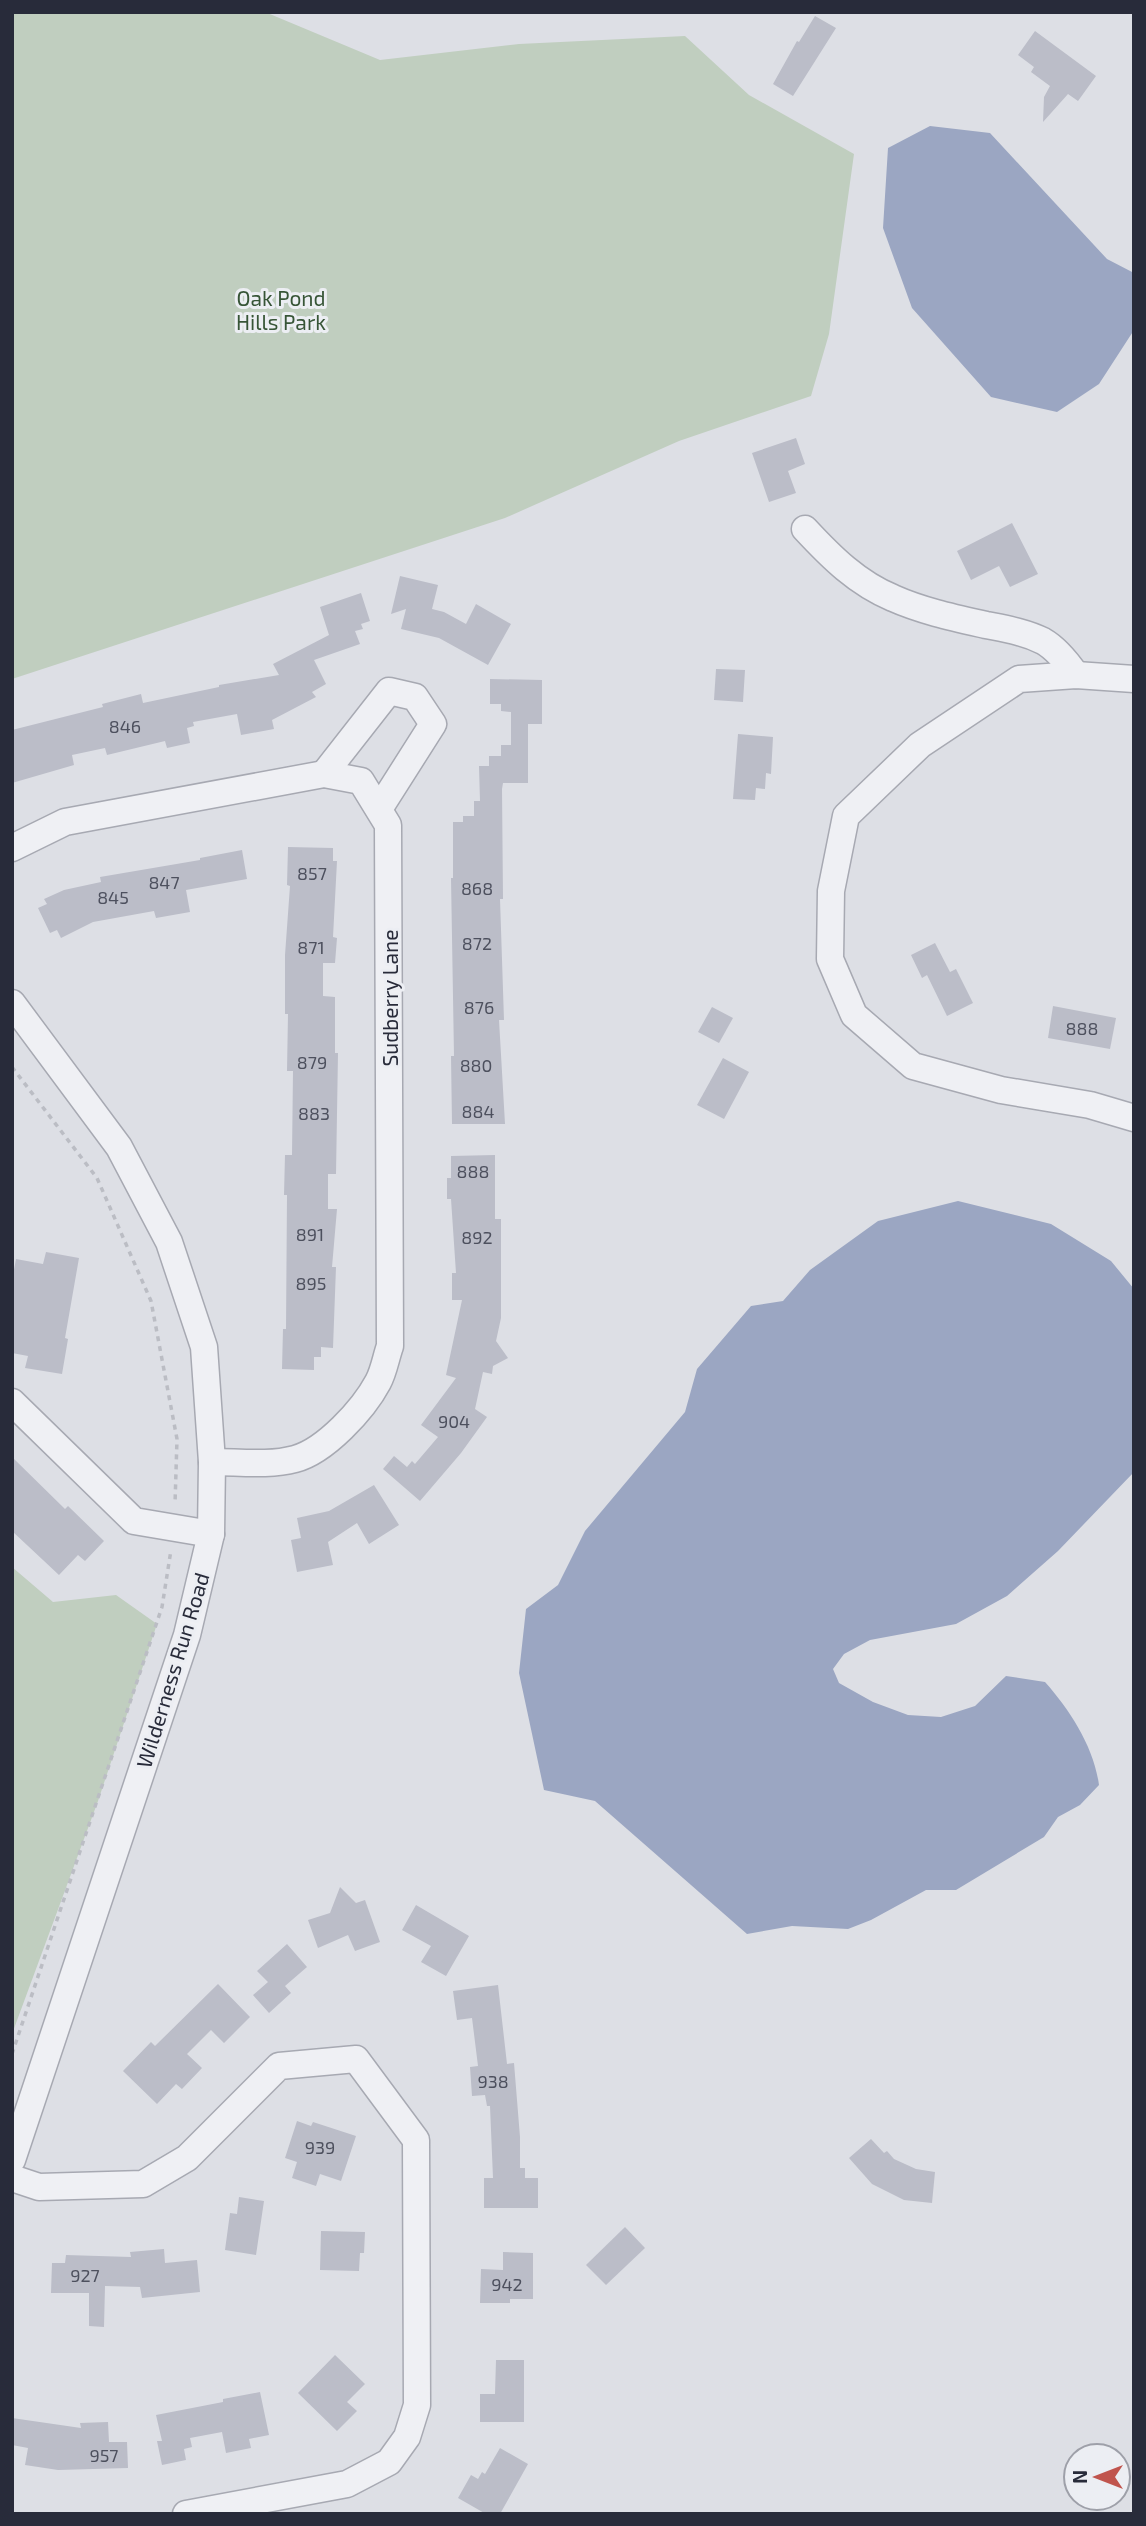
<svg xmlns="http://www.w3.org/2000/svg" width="1146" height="2526" font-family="'Exo 2',sans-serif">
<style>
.green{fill:#c0cebf}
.water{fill:#9ba6c2}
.building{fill:#bbbdc8}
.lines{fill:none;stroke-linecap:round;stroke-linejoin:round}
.minor-casing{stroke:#a7a9b2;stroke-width:29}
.path{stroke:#bbbdc4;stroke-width:3.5;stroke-dasharray:5 5;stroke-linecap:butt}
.minor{stroke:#eff0f4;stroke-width:26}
.labels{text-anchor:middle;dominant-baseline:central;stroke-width:6;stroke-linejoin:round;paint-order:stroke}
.number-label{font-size:18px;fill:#4d505e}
.park-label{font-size:21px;fill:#375537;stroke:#eceef3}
.street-label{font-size:21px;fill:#282b3a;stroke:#eceef3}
</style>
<rect width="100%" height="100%" fill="#dddfe5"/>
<!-- green -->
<g class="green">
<path d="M 12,12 L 265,12 L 380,60 L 519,44 L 685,36 L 749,95 L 854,154 L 829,334 L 811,396 L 679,441 L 505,518 L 12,679 Z"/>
<path d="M 12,1567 L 53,1602 L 116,1595 L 157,1624 L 98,1801 L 12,2034 Z"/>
</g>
<!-- water -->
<g class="water">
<path d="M 930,126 L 990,133 L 1107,259 L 1134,273 L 1134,330 L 1099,384 L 1057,412 L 991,397 L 912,308 L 883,228 L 888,148 Z"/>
<path d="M 958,1201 L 1051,1224 L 1111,1261 L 1134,1289 L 1134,1472 L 1058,1551 L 1007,1596 L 956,1624 L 870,1640 L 844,1654 L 833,1669 L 839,1683 L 873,1702 L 908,1715 L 941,1717 L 975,1706 L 1006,1676 L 1045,1682 C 1070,1710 1094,1747 1099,1785 L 1080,1805 L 1058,1817 L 1044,1837 L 956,1890 L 926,1890 L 871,1920 L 848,1929 L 792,1926 L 747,1934 L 595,1801 L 544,1790 L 519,1673 L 526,1609 L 558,1585 L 585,1531 L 685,1412 L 697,1369 L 751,1306 L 783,1301 L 810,1270 L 878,1221 Z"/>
</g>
<!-- building -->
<g class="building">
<path d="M 815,16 L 836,28 L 793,96 L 773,84 L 797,41 L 799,42 Z"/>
<path d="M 1035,31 L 1096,76 L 1078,101 L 1068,94 L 1043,122 L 1044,97 L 1050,86 L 1031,72 L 1034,67 L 1018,55 Z"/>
<path d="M 796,438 L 805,464 L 788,471 L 796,493 L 769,502 L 752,453 Z"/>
<path d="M 1012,523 L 1038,574 L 1010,587 L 999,566 L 971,580 L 957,551 Z"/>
<path d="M 400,576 L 438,585 L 432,609 L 444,612 L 466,624 L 476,604 L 511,624 L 488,665 L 439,638 L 401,629 L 406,609 L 391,614 Z"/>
<path d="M 361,593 L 370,621 L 361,624 L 363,629 L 355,631 L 360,644 L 314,660 L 326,684 L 312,692 L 316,697 L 272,720 L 274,729 L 241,735 L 237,714 L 193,722 L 194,726 L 187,728 L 190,743 L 167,748 L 165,741 L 107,755 L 105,748 L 72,755 L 74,765 L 12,783 L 12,730 L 103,707 L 102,704 L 141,694 L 143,703 L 219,687 L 219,685 L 279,675 L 273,664 L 329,635 L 320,607 Z"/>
<path d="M 716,669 L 745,670 L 743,702 L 714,700 Z"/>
<path d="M 490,679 L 542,680 L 542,724 L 528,724 L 528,783 L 503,783 L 502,789 L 503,899 L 500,899 L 504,1020 L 499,1020 L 505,1124 L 452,1124 L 451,1056 L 454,1056 L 451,878 L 453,878 L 453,822 L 463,822 L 463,816 L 474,816 L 474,801 L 480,801 L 479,766 L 489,766 L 489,756 L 501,756 L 501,745 L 511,745 L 511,712 L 501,711 L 501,704 L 490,704 Z"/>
<path d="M 738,734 L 773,737 L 771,774 L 766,773 L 765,789 L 756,788 L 755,800 L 733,799 Z"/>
<path d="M 288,847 L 333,848 L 333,861 L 337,861 L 333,937 L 337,938 L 335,963 L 323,963 L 323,996 L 335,997 L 335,1053 L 338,1053 L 336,1174 L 328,1174 L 328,1209 L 337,1209 L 332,1267 L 336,1267 L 333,1348 L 321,1347 L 321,1357 L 314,1357 L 314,1370 L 282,1369 L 283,1329 L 286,1329 L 287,1195 L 284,1195 L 285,1155 L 292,1155 L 293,1071 L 287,1071 L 288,1014 L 285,1014 L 285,955 L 290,886 L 287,885 Z"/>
<path d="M 242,850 L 247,879 L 186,890 L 190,912 L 156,918 L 154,911 L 93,922 L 61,938 L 57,930 L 50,933 L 38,908 L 47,904 L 44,899 L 64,890 L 101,882 L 100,877 L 200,860 L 200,858 Z"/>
<path d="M 935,943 L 950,972 L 956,969 L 973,1003 L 947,1016 L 927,975 L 922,978 L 911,955 Z"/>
<path d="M 1053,1006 L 1116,1018 L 1110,1049 L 1048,1038 Z"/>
<path d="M 712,1007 L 733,1018 L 719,1043 L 698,1032 Z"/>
<path d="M 723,1058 L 749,1072 L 724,1119 L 697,1105 Z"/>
<path d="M 495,1155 L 495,1219 L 501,1219 L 501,1318 L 496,1341 L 508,1358 L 493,1366 L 492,1374 L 483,1372 L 475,1409 L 487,1417 L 461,1453 L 420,1501 L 383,1469 L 394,1456 L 407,1467 L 412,1461 L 415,1464 L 438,1437 L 421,1425 L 456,1378 L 446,1375 L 462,1300 L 452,1300 L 452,1273 L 456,1273 L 451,1199 L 447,1199 L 447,1178 L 451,1178 L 451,1156 Z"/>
<path d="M 46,1252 L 79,1258 L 65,1338 L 68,1339 L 62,1374 L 25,1368 L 28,1356 L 12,1353 L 12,1280 L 16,1259 L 43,1264 Z"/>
<path d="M 12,1457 L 65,1509 L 68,1506 L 104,1541 L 85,1561 L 78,1555 L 59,1575 L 12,1531 Z"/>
<path d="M 374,1485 L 399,1525 L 369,1544 L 357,1523 L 328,1542 L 333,1565 L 297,1572 L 291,1540 L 301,1538 L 297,1518 L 329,1511 Z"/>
<path d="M 340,1887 L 356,1903 L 365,1900 L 380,1942 L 355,1951 L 348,1935 L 318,1948 L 308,1920 L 330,1913 Z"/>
<path d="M 416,1905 L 469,1936 L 446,1976 L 421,1962 L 431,1946 L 402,1930 Z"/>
<path d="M 287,1944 L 307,1967 L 285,1986 L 291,1993 L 269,2013 L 253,1995 L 268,1982 L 257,1971 Z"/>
<path d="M 218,1984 L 250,2017 L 224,2043 L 211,2030 L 187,2054 L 202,2068 L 182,2089 L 176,2084 L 157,2104 L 123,2071 L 151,2042 L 155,2046 Z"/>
<path d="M 498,1985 L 507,2064 L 514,2063 L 520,2137 L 520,2168 L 525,2168 L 525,2178 L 538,2178 L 538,2208 L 484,2208 L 484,2178 L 493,2178 L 490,2106 L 487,2106 L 485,2095 L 472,2096 L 470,2067 L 478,2066 L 472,2018 L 457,2020 L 453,1991 Z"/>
<path d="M 297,2121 L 311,2126 L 313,2122 L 356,2136 L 341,2181 L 320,2174 L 316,2186 L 292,2178 L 297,2162 L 285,2158 Z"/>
<path d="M 871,2139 L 884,2153 L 887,2151 L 894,2159 L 916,2169 L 935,2172 L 932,2203 L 904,2200 L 872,2184 L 849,2158 Z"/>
<path d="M 239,2197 L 264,2201 L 256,2255 L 225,2250 L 230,2213 L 237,2214 Z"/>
<path d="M 625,2227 L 645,2248 L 606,2285 L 586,2265 Z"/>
<path d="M 321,2231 L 365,2232 L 364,2253 L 360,2253 L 359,2271 L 320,2270 Z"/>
<path d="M 164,2249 L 165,2263 L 197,2260 L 200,2292 L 142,2298 L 140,2287 L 105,2286 L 104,2327 L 89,2326 L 89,2293 L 51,2293 L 52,2263 L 65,2263 L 66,2255 L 131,2257 L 130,2252 Z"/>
<path d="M 503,2252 L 533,2253 L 533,2299 L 510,2299 L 510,2303 L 480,2303 L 481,2269 L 503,2270 Z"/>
<path d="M 335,2355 L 365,2384 L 347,2402 L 357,2411 L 337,2431 L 298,2393 Z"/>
<path d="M 496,2360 L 524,2360 L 524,2422 L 480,2422 L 480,2394 L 495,2394 Z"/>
<path d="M 260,2392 L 269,2435 L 249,2439 L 251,2448 L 226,2453 L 222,2432 L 190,2438 L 192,2447 L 184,2449 L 186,2460 L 162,2465 L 157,2441 L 162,2441 L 156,2415 L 223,2402 L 223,2399 Z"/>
<path d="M 12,2418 L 81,2428 L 80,2423 L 108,2422 L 109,2442 L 127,2442 L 128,2468 L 58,2470 L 25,2465 L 28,2448 L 12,2445 Z"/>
<path d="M 500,2448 L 528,2464 L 500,2514 L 486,2514 L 458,2498 L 471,2475 L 478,2479 L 482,2472 L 485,2474 Z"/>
</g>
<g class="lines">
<!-- minor casing -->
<g class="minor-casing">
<g id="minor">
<path d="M 805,529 C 831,557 857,583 893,598 C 922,611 955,618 986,625 C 1006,629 1025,632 1043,641 C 1057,649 1067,662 1076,675"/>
<path d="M 1134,679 L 1076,675 L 1019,679 L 920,745 L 846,816 L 831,891 L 830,959 L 854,1015 L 913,1066 L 1001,1090 L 1090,1105 L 1134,1118"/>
<path d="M 324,774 L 389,691 L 415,697 L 433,724 L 379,809"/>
<path d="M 12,848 L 65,822 L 324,774 L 361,781 L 388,825 L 390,1346 C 386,1357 384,1371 378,1382 C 363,1410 325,1451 295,1459 C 269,1466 239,1462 212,1462"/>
<path d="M 12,1003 L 119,1147 L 169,1242 L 204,1347 L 212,1462 L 211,1534 L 187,1635 L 12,2160"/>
<path d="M 12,1402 L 134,1521 L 211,1534"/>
<path d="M 12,2178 L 39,2187 L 143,2184 L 187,2158 L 279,2066 L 356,2059 L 416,2140 L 417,2405 L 407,2437 L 389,2462 L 347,2484 L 186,2514"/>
</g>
</g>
<!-- path -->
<g class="path">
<path d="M 12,1067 L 97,1178 L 151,1301 L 177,1439 L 175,1504"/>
<path d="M 12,2054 L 162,1607 L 171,1550"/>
</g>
<!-- minor -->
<use href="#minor" class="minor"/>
</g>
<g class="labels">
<!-- number labels -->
<g class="number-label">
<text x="125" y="726">846</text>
<text x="312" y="873">857</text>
<text x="164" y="882">847</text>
<text x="477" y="888">868</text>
<text x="113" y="897">845</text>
<text x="477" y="943">872</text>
<text x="311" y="947">871</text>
<text x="479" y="1007">876</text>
<text x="1082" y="1028">888</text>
<text x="312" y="1062">879</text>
<text x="476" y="1065">880</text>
<text x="478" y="1111">884</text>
<text x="314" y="1113">883</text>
<text x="473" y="1171">888</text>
<text x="310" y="1234">891</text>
<text x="477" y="1237">892</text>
<text x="311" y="1283">895</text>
<text x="454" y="1421">904</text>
<text x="493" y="2081">938</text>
<text x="320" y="2147">939</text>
<text x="85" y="2275">927</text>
<text x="507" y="2284">942</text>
<text x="104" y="2455">957</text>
</g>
<!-- park labels -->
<g class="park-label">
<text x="281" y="297">Oak Pond<tspan x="281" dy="24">Hills Park</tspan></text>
</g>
<!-- street labels -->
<g class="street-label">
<text transform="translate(389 998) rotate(-90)">Sudberry Lane</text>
<text transform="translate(172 1670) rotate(-73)">Wilderness Run Road</text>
</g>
</g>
<!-- border -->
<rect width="1146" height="2526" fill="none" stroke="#282b3a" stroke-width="28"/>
<!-- north arrow -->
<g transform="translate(1097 2477) rotate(270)"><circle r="33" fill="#eceef3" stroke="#9ea0a9" stroke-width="2"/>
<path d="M0-5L12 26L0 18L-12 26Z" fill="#c0544d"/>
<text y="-10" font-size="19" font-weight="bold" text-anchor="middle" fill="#282b3a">N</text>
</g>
</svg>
